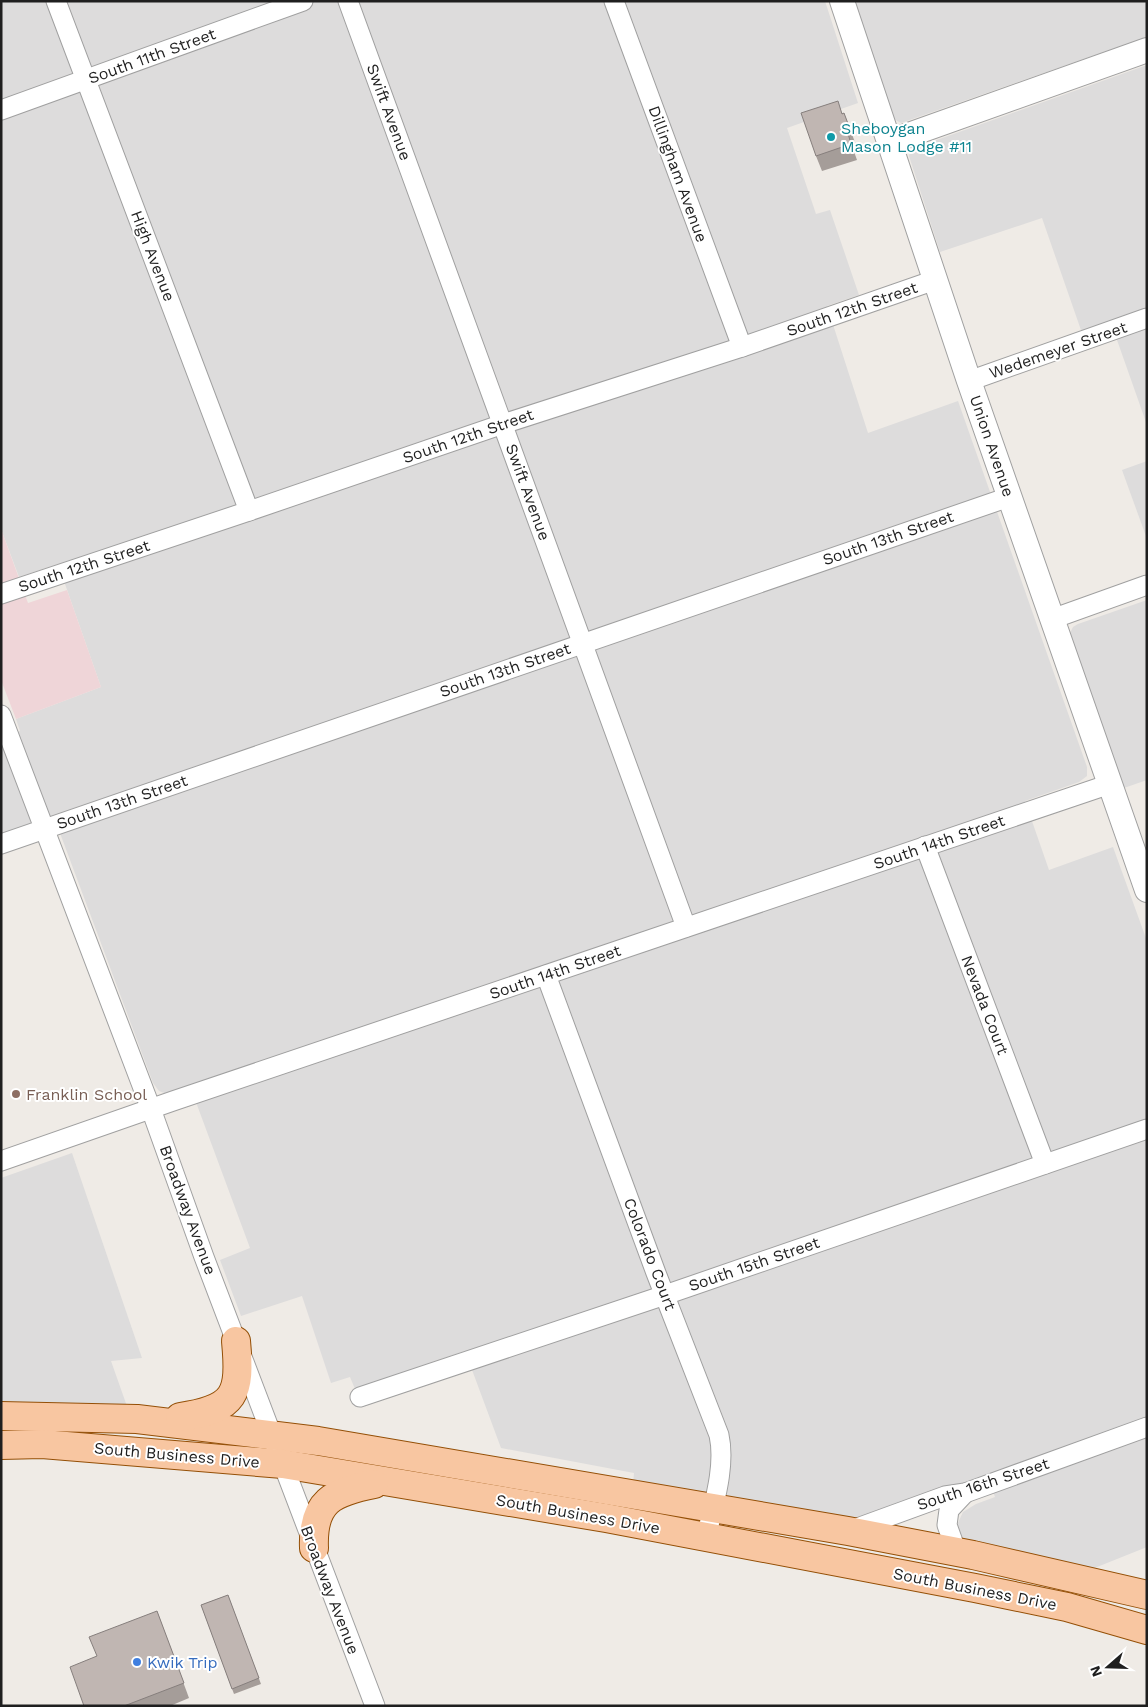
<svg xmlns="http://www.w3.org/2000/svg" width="1148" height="1707" font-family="'Work Sans',sans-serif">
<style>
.residential{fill:#dddcdc}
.commercial{fill:#efd5d8}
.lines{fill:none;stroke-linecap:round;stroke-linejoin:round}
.minor-casing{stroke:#a0a0a0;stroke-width:21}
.tertiary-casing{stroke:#a0a0a0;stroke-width:26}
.primary-casing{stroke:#944f06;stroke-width:30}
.minor{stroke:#fff;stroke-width:19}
.tertiary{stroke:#fff;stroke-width:24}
.primary{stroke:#f8c6a1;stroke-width:28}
.wall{fill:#a59d99}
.building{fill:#c0b6b2;stroke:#867f7d}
.culture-dot{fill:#0f9aa8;stroke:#fff;stroke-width:2}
.education-dot{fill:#8d6e63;stroke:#fff;stroke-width:2}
.shop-dot{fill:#3f7fe0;stroke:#fff;stroke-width:2}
.labels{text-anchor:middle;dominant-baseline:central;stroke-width:4;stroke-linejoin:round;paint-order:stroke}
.street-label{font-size:16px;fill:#1f1f1f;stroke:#fff}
.culture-label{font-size:16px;fill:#0d838f;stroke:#fff;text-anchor:start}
.education-label{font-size:16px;fill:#785e54;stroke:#fff;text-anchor:start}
.shop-label{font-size:16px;fill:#366cbe;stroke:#fff;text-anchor:start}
</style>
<rect width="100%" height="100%" fill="#efebe6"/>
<!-- residential -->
<g class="residential">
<path d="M 1,1 L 825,1 L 858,103 L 787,128 L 816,214 L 830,210 L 859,295 L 827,306 L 868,433 L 958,401 L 1087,767 L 1087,776 L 1079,782 L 1025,801 L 1049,870 L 1113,847 L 1147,941 L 1147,1547 L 1092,1569 L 960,1540 L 957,1525 L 963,1512 L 976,1504 L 995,1497 L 987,1475 L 857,1521 L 633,1485 L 634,1473 L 501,1448 L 465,1351 L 355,1389 L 350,1377 L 331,1383 L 302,1296 L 241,1316 L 220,1260 L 250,1248 L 190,1086 L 167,1094 L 159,1091 L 153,1083 L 54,817 L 1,835 L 1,738 L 20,731 L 16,719 L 101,687 L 58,564 L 19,577 L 1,529 Z"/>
<path d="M 855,1 L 1147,1 L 1147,37 L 901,123 L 894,119 Z"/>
<path d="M 1147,65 L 1147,425 L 1111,323 L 1082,333 L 1042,218 L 940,252 L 909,156 L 910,152 L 917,147 Z"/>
<path d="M 1147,461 L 1147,539 L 1122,470 Z"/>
<path d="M 1147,600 L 1147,780 L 1124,788 L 1070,633 L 1073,627 L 1078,624 Z"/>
<path d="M 72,1153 L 142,1358 L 111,1361 L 129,1412 L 1,1408 L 1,1178 Z"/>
</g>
<!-- commercial -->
<path class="commercial" d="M 1,529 L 28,603 L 67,590 L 101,687 L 16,719 L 1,680 Z"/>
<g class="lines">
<!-- minor casing -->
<g class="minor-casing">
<g id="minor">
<path d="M 56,1 L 249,511"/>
<path d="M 348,1 L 686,927"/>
<path d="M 614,1 L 742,347"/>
<path d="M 1,110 L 303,1"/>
<path d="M 969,381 L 1147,318"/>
<path d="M 1,594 L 249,511 L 503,424 L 742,347 L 935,280"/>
<path d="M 1052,619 L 1147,585"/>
<path d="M 1,715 L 151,1109 L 204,1257 L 375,1706"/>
<path d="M 1,844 L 1009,497"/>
<path d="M 925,846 L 1045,1164"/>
<path d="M 546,975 L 656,1273 L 719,1435 C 726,1467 713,1506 706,1538"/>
<path d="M 1,1161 L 173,1101 L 1110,784"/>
<path d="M 360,1397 L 665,1295 L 1147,1129"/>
<path d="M 849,1531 L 945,1496 L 965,1493 L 1147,1427"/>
<path d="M 957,1553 L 947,1525 L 949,1510 L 965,1493"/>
</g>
</g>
<!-- tertiary casing -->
<g class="tertiary-casing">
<g id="tertiary">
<path d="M 842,1 L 969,381 L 1147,890"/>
<path d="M 889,142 L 1147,50"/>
</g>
</g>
<!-- primary casing -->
<g class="primary-casing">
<g id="primary">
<path d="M 1,1416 L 137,1419 L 318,1441 L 848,1531 L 973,1555 L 1147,1595"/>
<path d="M 180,1417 C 236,1409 241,1394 236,1341"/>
<path d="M 1,1445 L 42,1444 L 283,1464 L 606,1518 L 975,1588 L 1067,1607 L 1147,1630"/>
<path d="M 314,1548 C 312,1501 333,1492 374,1484"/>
</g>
</g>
<!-- minor -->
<use href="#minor" class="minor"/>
<!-- tertiary -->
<use href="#tertiary" class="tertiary"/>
<!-- primary -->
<use href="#primary" class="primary"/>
</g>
<!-- wall -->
<g class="wall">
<path d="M 842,113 L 844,113 L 856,145 L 852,146 L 857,160 L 822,171 L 816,156 Z"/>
<path d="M 228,1595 L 261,1684 L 234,1694 L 201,1605 Z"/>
<path d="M 157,1611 L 189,1698 L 170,1706 L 84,1706 Z"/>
</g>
<!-- building -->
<g class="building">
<path d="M 838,101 L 842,114 L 844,113 L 850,129 L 847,130 L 851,144 L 816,156 L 801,113 Z"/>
<path d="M 228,1595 L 259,1678 L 232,1689 L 201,1605 Z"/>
<path d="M 157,1611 L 184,1683 L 124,1706 L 84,1706 L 70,1667 L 97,1656 L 89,1637 Z"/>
</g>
<!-- markers -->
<circle class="culture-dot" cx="831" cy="137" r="5"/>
<circle class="education-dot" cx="16" cy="1094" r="5"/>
<circle class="shop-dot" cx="137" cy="1662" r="5"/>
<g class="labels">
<!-- street labels -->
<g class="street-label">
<text transform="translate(152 56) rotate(-20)">South 11th Street</text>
<text transform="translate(389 112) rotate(70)">Swift Avenue</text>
<text transform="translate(678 174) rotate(70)">Dillingham Avenue</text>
<text transform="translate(153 256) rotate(69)">High Avenue</text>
<text transform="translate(852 309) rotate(-19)">South 12th Street</text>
<text transform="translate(1058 350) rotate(-19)">Wedemeyer Street</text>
<text transform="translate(468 436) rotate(-19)">South 12th Street</text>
<text transform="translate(992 446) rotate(71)">Union Avenue</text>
<text transform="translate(528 492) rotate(70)">Swift Avenue</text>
<text transform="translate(888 538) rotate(-19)">South 13th Street</text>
<text transform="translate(84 566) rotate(-18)">South 12th Street</text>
<text transform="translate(505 670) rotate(-19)">South 13th Street</text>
<text transform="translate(122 802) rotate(-19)">South 13th Street</text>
<text transform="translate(939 842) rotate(-19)">South 14th Street</text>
<text transform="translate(555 972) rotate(-19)">South 14th Street</text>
<text transform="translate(985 1005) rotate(69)">Nevada Court</text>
<text transform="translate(188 1210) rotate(70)">Broadway Avenue</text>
<text transform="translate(650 1254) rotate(69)">Colorado Court</text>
<text transform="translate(754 1264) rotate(-19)">South 15th Street</text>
<text transform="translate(177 1455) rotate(5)">South Business Drive</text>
<text transform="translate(983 1484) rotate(-18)">South 16th Street</text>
<text transform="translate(578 1514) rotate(10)">South Business Drive</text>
<text transform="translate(975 1589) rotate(11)">South Business Drive</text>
<text transform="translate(330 1590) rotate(69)">Broadway Avenue</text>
</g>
<!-- culture labels -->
<g class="culture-label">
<text x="841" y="128">Sheboygan<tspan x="841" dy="18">Mason Lodge #11</tspan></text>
</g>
<!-- education labels -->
<g class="education-label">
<text x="26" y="1094">Franklin School</text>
</g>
<!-- shop labels -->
<g class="shop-label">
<text x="147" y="1662">Kwik Trip</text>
</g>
</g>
<!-- border -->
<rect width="1148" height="1707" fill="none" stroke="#1f1f1f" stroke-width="5"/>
<!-- north arrow -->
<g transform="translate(1108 1667) rotate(250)" stroke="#ffffff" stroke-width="4" paint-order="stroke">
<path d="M0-4L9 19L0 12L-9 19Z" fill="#1f1f1f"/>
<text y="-8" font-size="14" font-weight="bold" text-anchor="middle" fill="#1f1f1f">N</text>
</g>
</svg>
